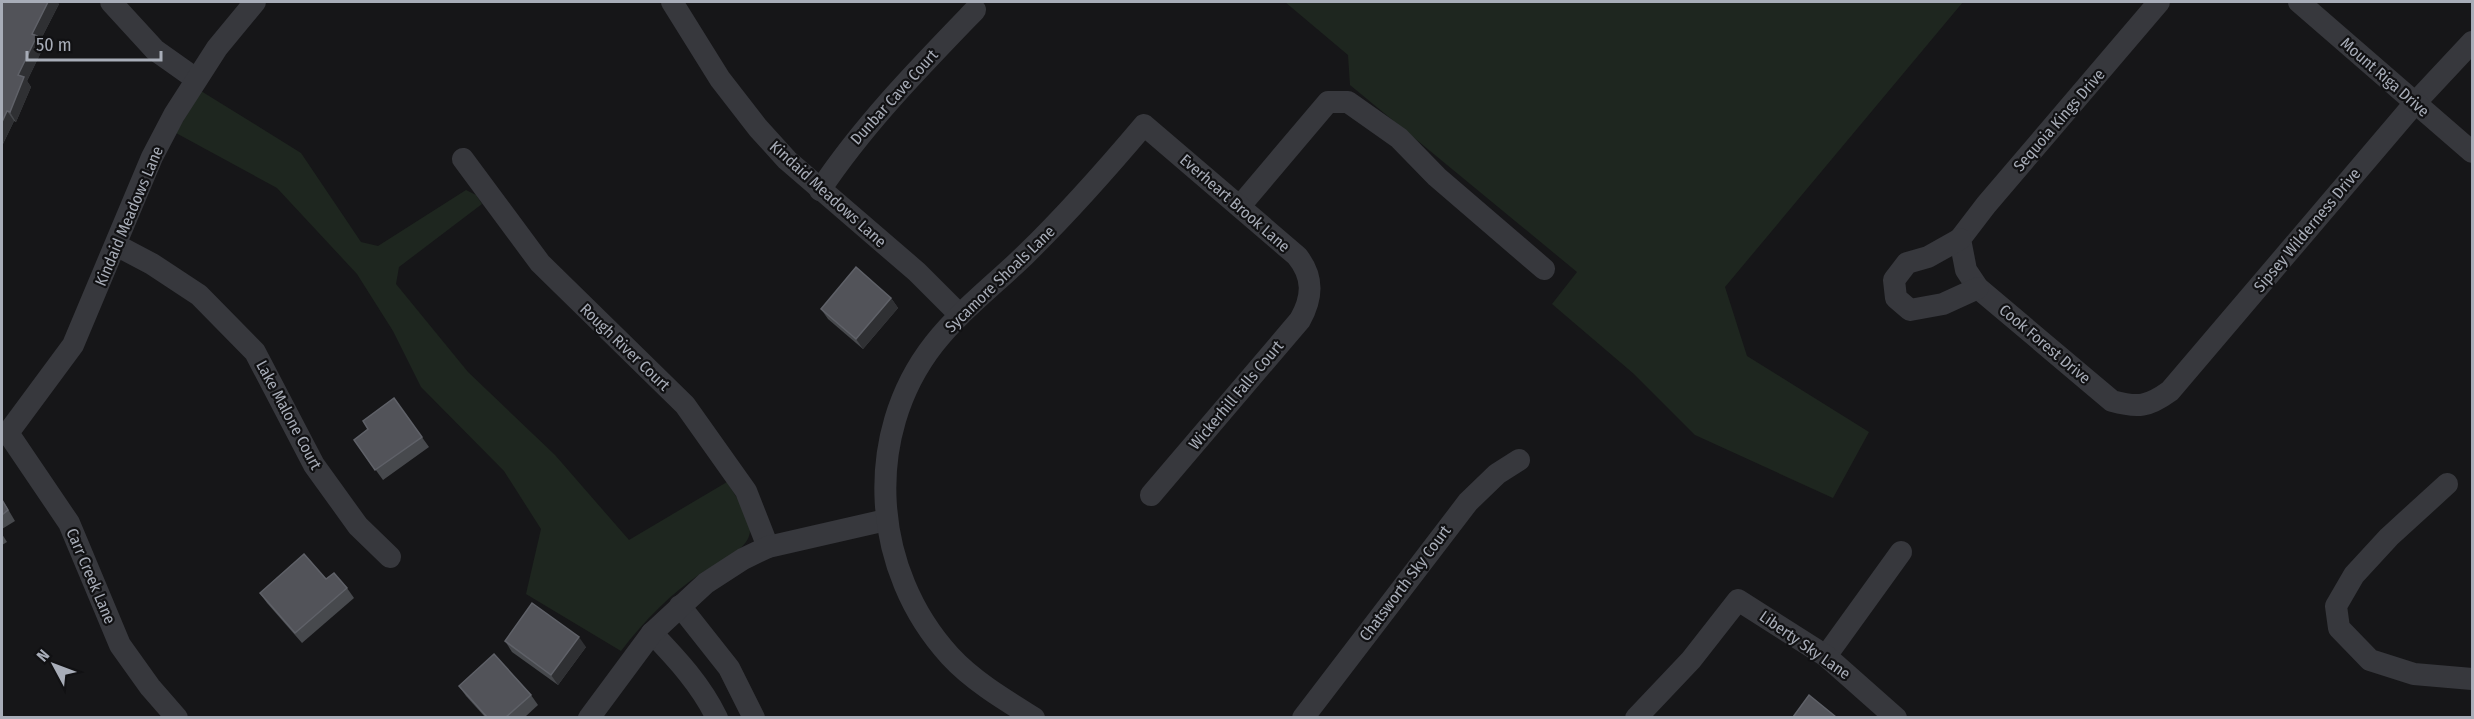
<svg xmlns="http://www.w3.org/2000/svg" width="2474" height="719" font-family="'Fira Sans Condensed',sans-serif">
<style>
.green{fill:#1e261f}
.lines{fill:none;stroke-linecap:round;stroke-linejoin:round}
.minor{stroke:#37383d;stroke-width:22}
.wall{fill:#47494d}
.shaded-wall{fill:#2f3033}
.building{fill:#525359;stroke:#5f6168;stroke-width:1.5}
.labels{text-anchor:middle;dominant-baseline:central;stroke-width:4.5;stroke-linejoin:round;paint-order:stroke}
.street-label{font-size:16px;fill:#a8adb8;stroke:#111113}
</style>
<rect width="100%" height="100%" fill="#161618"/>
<!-- green -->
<g class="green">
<path d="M 1285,2 L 1963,2 L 1725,287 L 1747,356 L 1869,432 L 1833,498 L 1695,435 L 1634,374 L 1552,304 L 1577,272 L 1350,85 L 1348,55 Z"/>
<path d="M 201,91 L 301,153 L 361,242 L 378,246 L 466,190 L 476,195 L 482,204 L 399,267 L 396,284 L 468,372 L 555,455 L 629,540 L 727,482 C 735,496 755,520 749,536 C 744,552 716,564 703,572 C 671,593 644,621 621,651 L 526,594 L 541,529 L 504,471 L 421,387 L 393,331 L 357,274 L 277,188 L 176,133 Z"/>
</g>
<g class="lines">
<!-- minor -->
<g class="minor">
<path d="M 111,2 L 155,50 L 196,79"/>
<path d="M 672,2 L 720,79 L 758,128 L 787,160 L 917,272 L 960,315"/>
<path d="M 2159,2 L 1986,205 L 1960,239 L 1966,270 L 1978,288 L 2112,401 C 2138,408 2148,407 2170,391 L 2415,103 L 2472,42"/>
<path d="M 2299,2 L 2472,152"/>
<path d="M 463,159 L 540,263 L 685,405 L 746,491 L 768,547"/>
<path d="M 820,190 C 864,124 920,67 975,10"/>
<path d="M 1240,206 L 1328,102 L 1348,102 L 1399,138 L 1437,177 L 1544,269"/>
<path d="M 1960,239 L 1928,257 L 1907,263 L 1894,280 L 1896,298 L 1910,310 L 1943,304 L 1978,288"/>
<path d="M 116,245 L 152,264 L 199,295 L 255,352 L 314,465 L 358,526 L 390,557"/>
<path d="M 2447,484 L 2389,537 L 2354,575 L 2336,606 L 2339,628 L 2370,660 L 2414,674 L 2472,679"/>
<path d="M 680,606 L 729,668 L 754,718"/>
<path d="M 652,633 C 677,659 701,685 717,718"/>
<path d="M 1826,656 L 1901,552"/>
<path d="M 177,718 L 150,687 L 120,645 L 69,523 L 8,433 L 73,345 L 152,157 L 174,115 L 217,48 L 255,2"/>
<path d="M 589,718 L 652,633 L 706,583 L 743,559 L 768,547 L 886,520"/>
<path d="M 1034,718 C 1005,700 973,681 950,656 C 872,571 862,436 934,344 C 961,310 994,285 1025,255 C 1067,214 1106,170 1144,125 L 1297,256 C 1314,277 1313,297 1300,320 L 1151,495"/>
<path d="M 1303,718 L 1468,502 L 1497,474 L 1519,460"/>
<path d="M 1636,718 L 1691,660 L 1738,600 L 1826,656 L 1896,718"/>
</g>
</g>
<!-- wall -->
<g class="wall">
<path d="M 2,2 L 59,4 L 40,41 L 44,46 L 27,81 L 31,87 L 16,122 L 14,121 L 2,146 Z"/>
<path d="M 891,298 L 898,308 L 863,349 L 828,319 L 821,309 Z"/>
<path d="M 394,398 L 429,447 L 383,480 L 354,440 L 368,429 Z"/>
<path d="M 2,499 L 15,521 L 2,529 Z"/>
<path d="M 2,534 L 7,542 L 2,545 Z"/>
<path d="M 326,579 L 347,588 L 354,598 L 302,643 L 267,603 L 260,593 Z"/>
<path d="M 505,641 L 586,647 L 558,685 L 512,652 Z"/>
<path d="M 459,686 L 531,695 L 538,705 L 525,717 L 485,717 L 466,696 Z"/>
</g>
<!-- shaded-wall -->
<g class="shaded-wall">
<path d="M 48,2 L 58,2 L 59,4 L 40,41 L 44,46 L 27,81 L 31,87 L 16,122 L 10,112 L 18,75 L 32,34 Z"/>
<path d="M 7,111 L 14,121 L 2,146 L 2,122 Z"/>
<path d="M 891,298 L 898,308 L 863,349 L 856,339 Z"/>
<path d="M 579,637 L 586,647 L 558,685 L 551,675 Z"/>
</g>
<!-- building -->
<g class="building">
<path d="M 2,2 L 48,2 L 32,34 L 37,36 L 18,75 L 24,77 L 10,112 L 7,111 L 2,122 Z"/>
<path d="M 856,267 L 891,298 L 856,339 L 821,309 Z"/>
<path d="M 394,398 L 422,437 L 375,470 L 354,440 L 368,429 L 363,421 Z"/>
<path d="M 2,500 L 8,510 L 2,515 Z"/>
<path d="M 304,554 L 326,579 L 334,573 L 347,588 L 295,633 L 260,593 Z"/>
<path d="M 532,603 L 579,637 L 551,675 L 505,641 Z"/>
<path d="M 494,654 L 531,695 L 506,717 L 487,717 L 459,686 Z"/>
<path d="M 1809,695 L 1836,717 L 1793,717 Z"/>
</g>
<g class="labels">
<!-- street labels -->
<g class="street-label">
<text transform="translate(2385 77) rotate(41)">Mount Riga Drive</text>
<text transform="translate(894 97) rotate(-48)">Dunbar Cave Court</text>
<text transform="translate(2059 120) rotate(-49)">Sequoia Kings Drive</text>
<text transform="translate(828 194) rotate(42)">Kindaid Meadows Lane</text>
<text transform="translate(1235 203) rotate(41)">Everheart Brook Lane</text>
<text transform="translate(129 216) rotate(-67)">Kindaid Meadows Lane</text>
<text transform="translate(2307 230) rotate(-50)">Sipsey Wilderness Drive</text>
<text transform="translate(1000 279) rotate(-44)">Sycamore Shoals Lane</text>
<text transform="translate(2045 344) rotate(40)">Cook Forest Drive</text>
<text transform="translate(625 347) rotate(44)">Rough River Court</text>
<text transform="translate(1236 395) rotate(-50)">Wickerhill Falls Court</text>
<text transform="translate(289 415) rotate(62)">Lake Malone Court</text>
<text transform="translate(91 576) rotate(67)">Carr Creek Lane</text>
<text transform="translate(1405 583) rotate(-53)">Chatsworth Sky Court</text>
<text transform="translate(1805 645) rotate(35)">Liberty Sky Lane</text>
</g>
</g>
<!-- border -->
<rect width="2474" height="719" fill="none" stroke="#a8adb8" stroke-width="6"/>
<!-- north arrow -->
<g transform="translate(54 665) rotate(311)" stroke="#111113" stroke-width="4.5" paint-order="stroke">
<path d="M0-4.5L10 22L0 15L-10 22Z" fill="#a8adb8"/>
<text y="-9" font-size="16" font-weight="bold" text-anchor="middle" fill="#a8adb8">N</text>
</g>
<!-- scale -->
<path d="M27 51v9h134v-9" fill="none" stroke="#a8adb8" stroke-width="3"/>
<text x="36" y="51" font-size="18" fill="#a8adb8" stroke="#111113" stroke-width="4.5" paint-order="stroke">50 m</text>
</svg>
